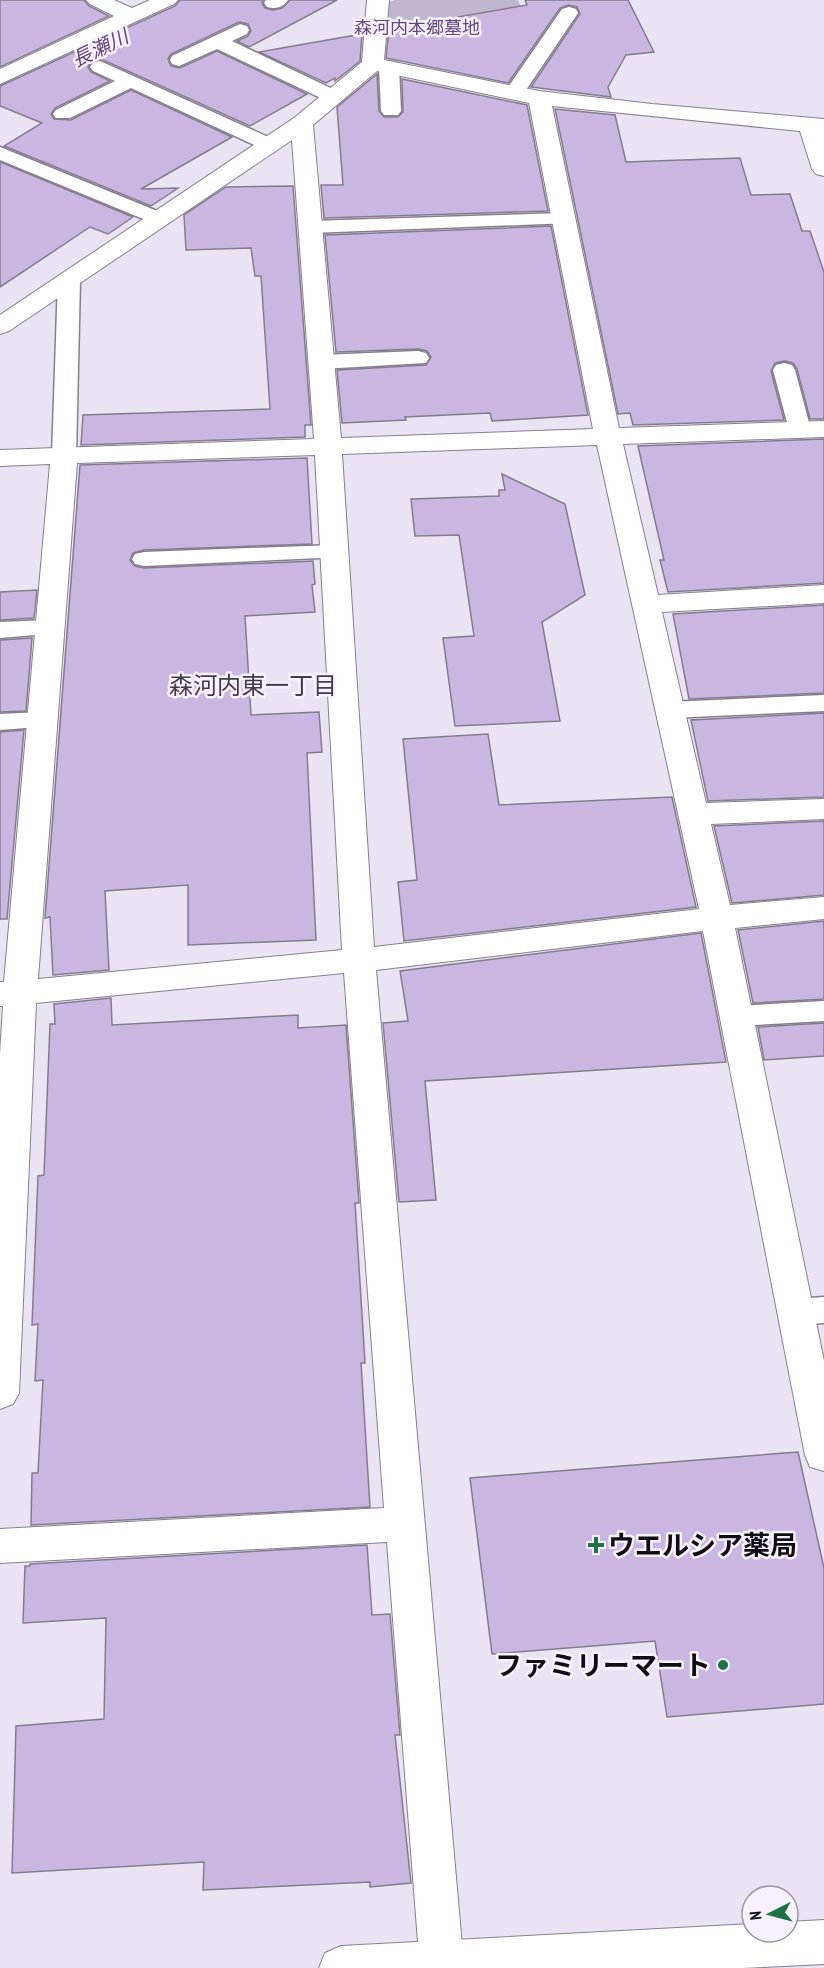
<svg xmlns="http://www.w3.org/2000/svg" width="824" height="1968" font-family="'PT Sans Narrow','Noto Sans JP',sans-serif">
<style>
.green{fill:#c1b6cf}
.building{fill:#c9b7e1;stroke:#837c8b;stroke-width:1.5}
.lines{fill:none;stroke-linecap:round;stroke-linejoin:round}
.lane-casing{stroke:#857f8e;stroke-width:3}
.street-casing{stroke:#857f8e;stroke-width:2}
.secondary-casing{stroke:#857f8e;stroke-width:2}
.lane{fill:#fff;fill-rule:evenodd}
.street{fill:#fff;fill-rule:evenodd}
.secondary{fill:#fff;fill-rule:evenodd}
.poi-dot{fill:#1e7245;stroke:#f7f1fe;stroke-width:2}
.labels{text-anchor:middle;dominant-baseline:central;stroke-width:5;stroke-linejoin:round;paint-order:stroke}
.far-park-label{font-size:18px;fill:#61487e;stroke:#f7f1fe}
.far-water-label{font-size:20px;font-style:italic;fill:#5f467c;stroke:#f7f1fe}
.neighbourhood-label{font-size:24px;fill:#423c49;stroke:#f7f1fe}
.near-poi-label{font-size:27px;font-weight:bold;fill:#0f0d12;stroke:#f7f1fe;text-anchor:start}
</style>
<rect width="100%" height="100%" fill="#eae3f4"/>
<!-- green -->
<path class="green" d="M 395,0 L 518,0 L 521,7 L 495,44 L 387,59 L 386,3 Z"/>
<!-- building -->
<g class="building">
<path d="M 0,0 L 84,0 L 89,6 L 109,16 L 0,67 Z"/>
<path d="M 180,0 L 263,0 L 262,3 L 265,8 L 273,10 L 282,8 L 290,0 L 337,0 L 249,47 L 237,41 L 248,36 L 251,31 L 248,24 L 239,22 L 171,54 L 168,59 L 171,66 L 180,68 L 217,51 L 307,94 L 250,126 L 101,59 L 91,62 L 88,67 L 91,72 L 110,81 L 55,108 L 51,114 L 54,119 L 71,120 L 131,90 L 232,137 L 141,189 L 178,188 L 151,206 L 4,146 L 42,123 L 0,106 L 0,86 L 175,6 Z"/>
<path d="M 525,0 L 628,0 L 654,52 L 626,55 L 608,87 L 611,97 L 531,87 L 580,14 L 577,7 L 568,5 L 560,8 L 508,83 L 386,58 L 389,29 L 527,5 Z"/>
<path d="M 362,34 L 360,61 L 335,81 L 335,78 L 326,83 L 259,52 Z"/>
<path d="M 377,74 L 379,111 L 384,117 L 398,117 L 403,112 L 402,79 L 527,105 L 548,211 L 324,218 L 321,185 L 343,185 L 337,107 Z"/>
<path d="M 555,109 L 615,115 L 626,162 L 740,158 L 751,195 L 790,194 L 802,231 L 810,231 L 824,272 L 824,419 L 810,419 L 797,369 L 793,363 L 785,361 L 775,363 L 771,371 L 784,420 L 633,425 L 630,413 L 618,414 Z"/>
<path d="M 0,162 L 133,217 L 108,234 L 90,227 L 0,287 Z"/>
<path d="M 293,186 L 311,425 L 305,425 L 305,437 L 81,445 L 83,415 L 270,409 L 261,276 L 255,276 L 251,248 L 186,250 L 184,215 L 226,187 Z"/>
<path d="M 551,226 L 588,415 L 492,421 L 490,413 L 405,417 L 406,420 L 342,423 L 337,370 L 426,365 L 431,357 L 427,351 L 418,349 L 336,352 L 325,235 Z"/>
<path d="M 824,439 L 824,583 L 668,592 L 660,560 L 664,560 L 638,446 Z"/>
<path d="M 307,458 L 312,544 L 144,550 L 133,553 L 130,560 L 135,566 L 144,568 L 313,561 L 315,584 L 312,585 L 315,612 L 245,616 L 251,715 L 319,712 L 322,752 L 307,753 L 316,940 L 188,945 L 188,885 L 105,891 L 109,970 L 53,975 L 50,917 L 45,918 L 80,465 Z"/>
<path d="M 502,474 L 565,504 L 585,595 L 542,622 L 560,721 L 455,726 L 443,638 L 474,636 L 459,535 L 415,536 L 411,499 L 499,496 L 499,490 L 505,490 Z"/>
<path d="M 37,590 L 34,618 L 0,620 L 0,592 Z"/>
<path d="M 824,605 L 824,693 L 689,699 L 673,614 Z"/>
<path d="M 32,638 L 26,711 L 0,712 L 0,640 Z"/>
<path d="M 824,713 L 824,797 L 708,801 L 691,720 Z"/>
<path d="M 24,730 L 7,919 L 0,919 L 0,732 Z"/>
<path d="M 488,734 L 499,805 L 672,797 L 696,907 L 404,941 L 398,882 L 417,880 L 403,739 Z"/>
<path d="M 824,821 L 824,895 L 732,903 L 714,826 Z"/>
<path d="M 824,921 L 824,999 L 753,1003 L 738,930 Z"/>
<path d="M 701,933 L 726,1062 L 425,1081 L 436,1200 L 399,1202 L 383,1023 L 408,1021 L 400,971 Z"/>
<path d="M 111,998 L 112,1025 L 298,1015 L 298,1028 L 346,1025 L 359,1203 L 355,1203 L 365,1363 L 361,1363 L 370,1507 L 31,1525 L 32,1473 L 38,1473 L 43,1380 L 35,1381 L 38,1324 L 32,1325 L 38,1176 L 44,1175 L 50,1024 L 55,1024 L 54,1004 Z"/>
<path d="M 824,1023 L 824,1056 L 764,1060 L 758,1027 Z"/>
<path d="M 798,1452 L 824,1568 L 824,1704 L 667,1717 L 655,1641 L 492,1654 L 470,1478 Z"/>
<path d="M 367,1545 L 372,1615 L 390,1614 L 400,1735 L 395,1735 L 411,1883 L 370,1887 L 370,1882 L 203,1890 L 204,1862 L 12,1873 L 16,1726 L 104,1719 L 106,1618 L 23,1623 L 25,1566 L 30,1566 L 30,1564 Z"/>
</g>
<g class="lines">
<!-- lane casing -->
<g class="lane-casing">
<g id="lane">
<path d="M 266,0 L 288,0 C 283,8 275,9 267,7 L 264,3 Z"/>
<path d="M 569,7 L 576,9 L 578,13 L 524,93 L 521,97 L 507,97 L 504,93 L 562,9 Z"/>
<path d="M 240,24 L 247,26 L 249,30 L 247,34 L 232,41 L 341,93 L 344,97 L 341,101 L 327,101 L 217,49 L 179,66 L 172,64 L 170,60 L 172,56 Z"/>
<path d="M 100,61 L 277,141 L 280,145 L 277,149 L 263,149 L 131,88 L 70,118 L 56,118 L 53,114 L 56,110 L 115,81 L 93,71 L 90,67 L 93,63 Z"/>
<path d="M 389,61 L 396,63 L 399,67 L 401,111 L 398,115 L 384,115 L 381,111 L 379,67 L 382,63 Z"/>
<path d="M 0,147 L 167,215 L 170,219 L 167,223 L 160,225 L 153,223 L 0,160 Z"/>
<path d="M 564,213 L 571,215 L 574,219 L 571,223 L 310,233 L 303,231 L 300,227 L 303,223 L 310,221 Z"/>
<path d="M 69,274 L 76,276 L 80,280 L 76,456 L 72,461 L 64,463 L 56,461 L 52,456 L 58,280 L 62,276 Z"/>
<path d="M 418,351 L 426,353 L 429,358 L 426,363 L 321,369 L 313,367 L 310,362 L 313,357 L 321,355 Z"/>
<path d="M 784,363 L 792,365 L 795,370 L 811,430 L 808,435 L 800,437 L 792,435 L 789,430 L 773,370 L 776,365 Z"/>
<path d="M 334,545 L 342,547 L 346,552 L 342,557 L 144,566 L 135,564 L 132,559 L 135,554 L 144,552 Z"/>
<path d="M 50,620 L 59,623 L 62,628 L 59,633 L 0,638 L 0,622 Z"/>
<path d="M 824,695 L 824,711 L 670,718 L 661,716 L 657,710 L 661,704 L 670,702 Z"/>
<path d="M 42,712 L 51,714 L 55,720 L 51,726 L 0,730 L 0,714 Z"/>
<path d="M 824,1001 L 824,1021 L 737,1026 L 727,1023 L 723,1016 L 727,1009 L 737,1006 Z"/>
<path d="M 824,1297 L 824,1323 L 795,1325 L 784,1321 L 779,1312 L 784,1303 L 795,1299 Z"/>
</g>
</g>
<!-- street casing -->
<g class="street-casing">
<g id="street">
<path d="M 86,0 L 114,0 L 132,8 L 150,0 L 178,0 L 174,4 L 0,84 L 0,69 L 114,16 L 90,4 Z"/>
<path d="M 367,0 L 389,0 L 384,60 L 539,91 L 652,104 L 824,119 L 824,176 L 816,174 L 812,169 L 800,131 L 552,106 L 619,428 L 824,421 L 824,437 L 623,444 L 658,595 L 824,585 L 824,603 L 662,612 L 706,803 L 824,799 L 824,819 L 711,824 L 730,905 L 824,897 L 824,919 L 735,928 L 824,1361 L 824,1471 L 810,1467 L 805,1455 L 703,931 L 376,970 L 464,1968 L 420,1968 L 387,1542 L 0,1563 L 0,1529 L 384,1508 L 344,973 L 36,1003 L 19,1393 L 13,1404 L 0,1409 L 0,1054 L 3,1006 L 0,1006 L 0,982 L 4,982 L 50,464 L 0,466 L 0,450 L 314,439 L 292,140 L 9,331 L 0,334 L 0,315 L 294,118 L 362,62 ZM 377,71 L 529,103 L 593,429 L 341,438 L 313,125 ZM 597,445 L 699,909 L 374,947 L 342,454 ZM 315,455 L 342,950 L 38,979 L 77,463 Z"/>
</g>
</g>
<!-- secondary casing -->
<g class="secondary-casing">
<path id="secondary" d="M 824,1920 L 824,1964 L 743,1968 L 319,1968 L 325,1953 L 341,1946 L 752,1924 L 752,1932 L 788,1932 L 788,1922 Z"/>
</g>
<!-- lane -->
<use href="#lane" class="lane"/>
<!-- street -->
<use href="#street" class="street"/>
<!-- secondary -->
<use href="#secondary" class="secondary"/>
</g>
<!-- markers -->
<g class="poi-dot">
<path d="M593 1536h6v6h6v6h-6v6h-6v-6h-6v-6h6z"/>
<circle cx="723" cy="1665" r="6"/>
</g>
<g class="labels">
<!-- far-park labels -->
<g class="far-park-label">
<text x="417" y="27">森河内本郷墓地</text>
</g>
<!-- far-water labels -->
<g class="far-water-label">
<text transform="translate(100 48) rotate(-26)">長瀬川</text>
</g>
<!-- neighbourhood labels -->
<g class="neighbourhood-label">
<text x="253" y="685">森河内東一丁目</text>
</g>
<!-- near-poi labels -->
<g class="near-poi-label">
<text x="608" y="1545">ウエルシア薬局</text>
<text x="711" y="1665" text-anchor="end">ファミリーマート</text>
</g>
</g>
<!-- north arrow -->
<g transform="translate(770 1914) rotate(264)"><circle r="28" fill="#f7f1fe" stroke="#9a96a0" stroke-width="1.5"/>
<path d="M0-4.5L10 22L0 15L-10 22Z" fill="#1e7245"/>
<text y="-9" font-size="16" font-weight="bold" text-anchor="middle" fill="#0f0d12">N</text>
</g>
</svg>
